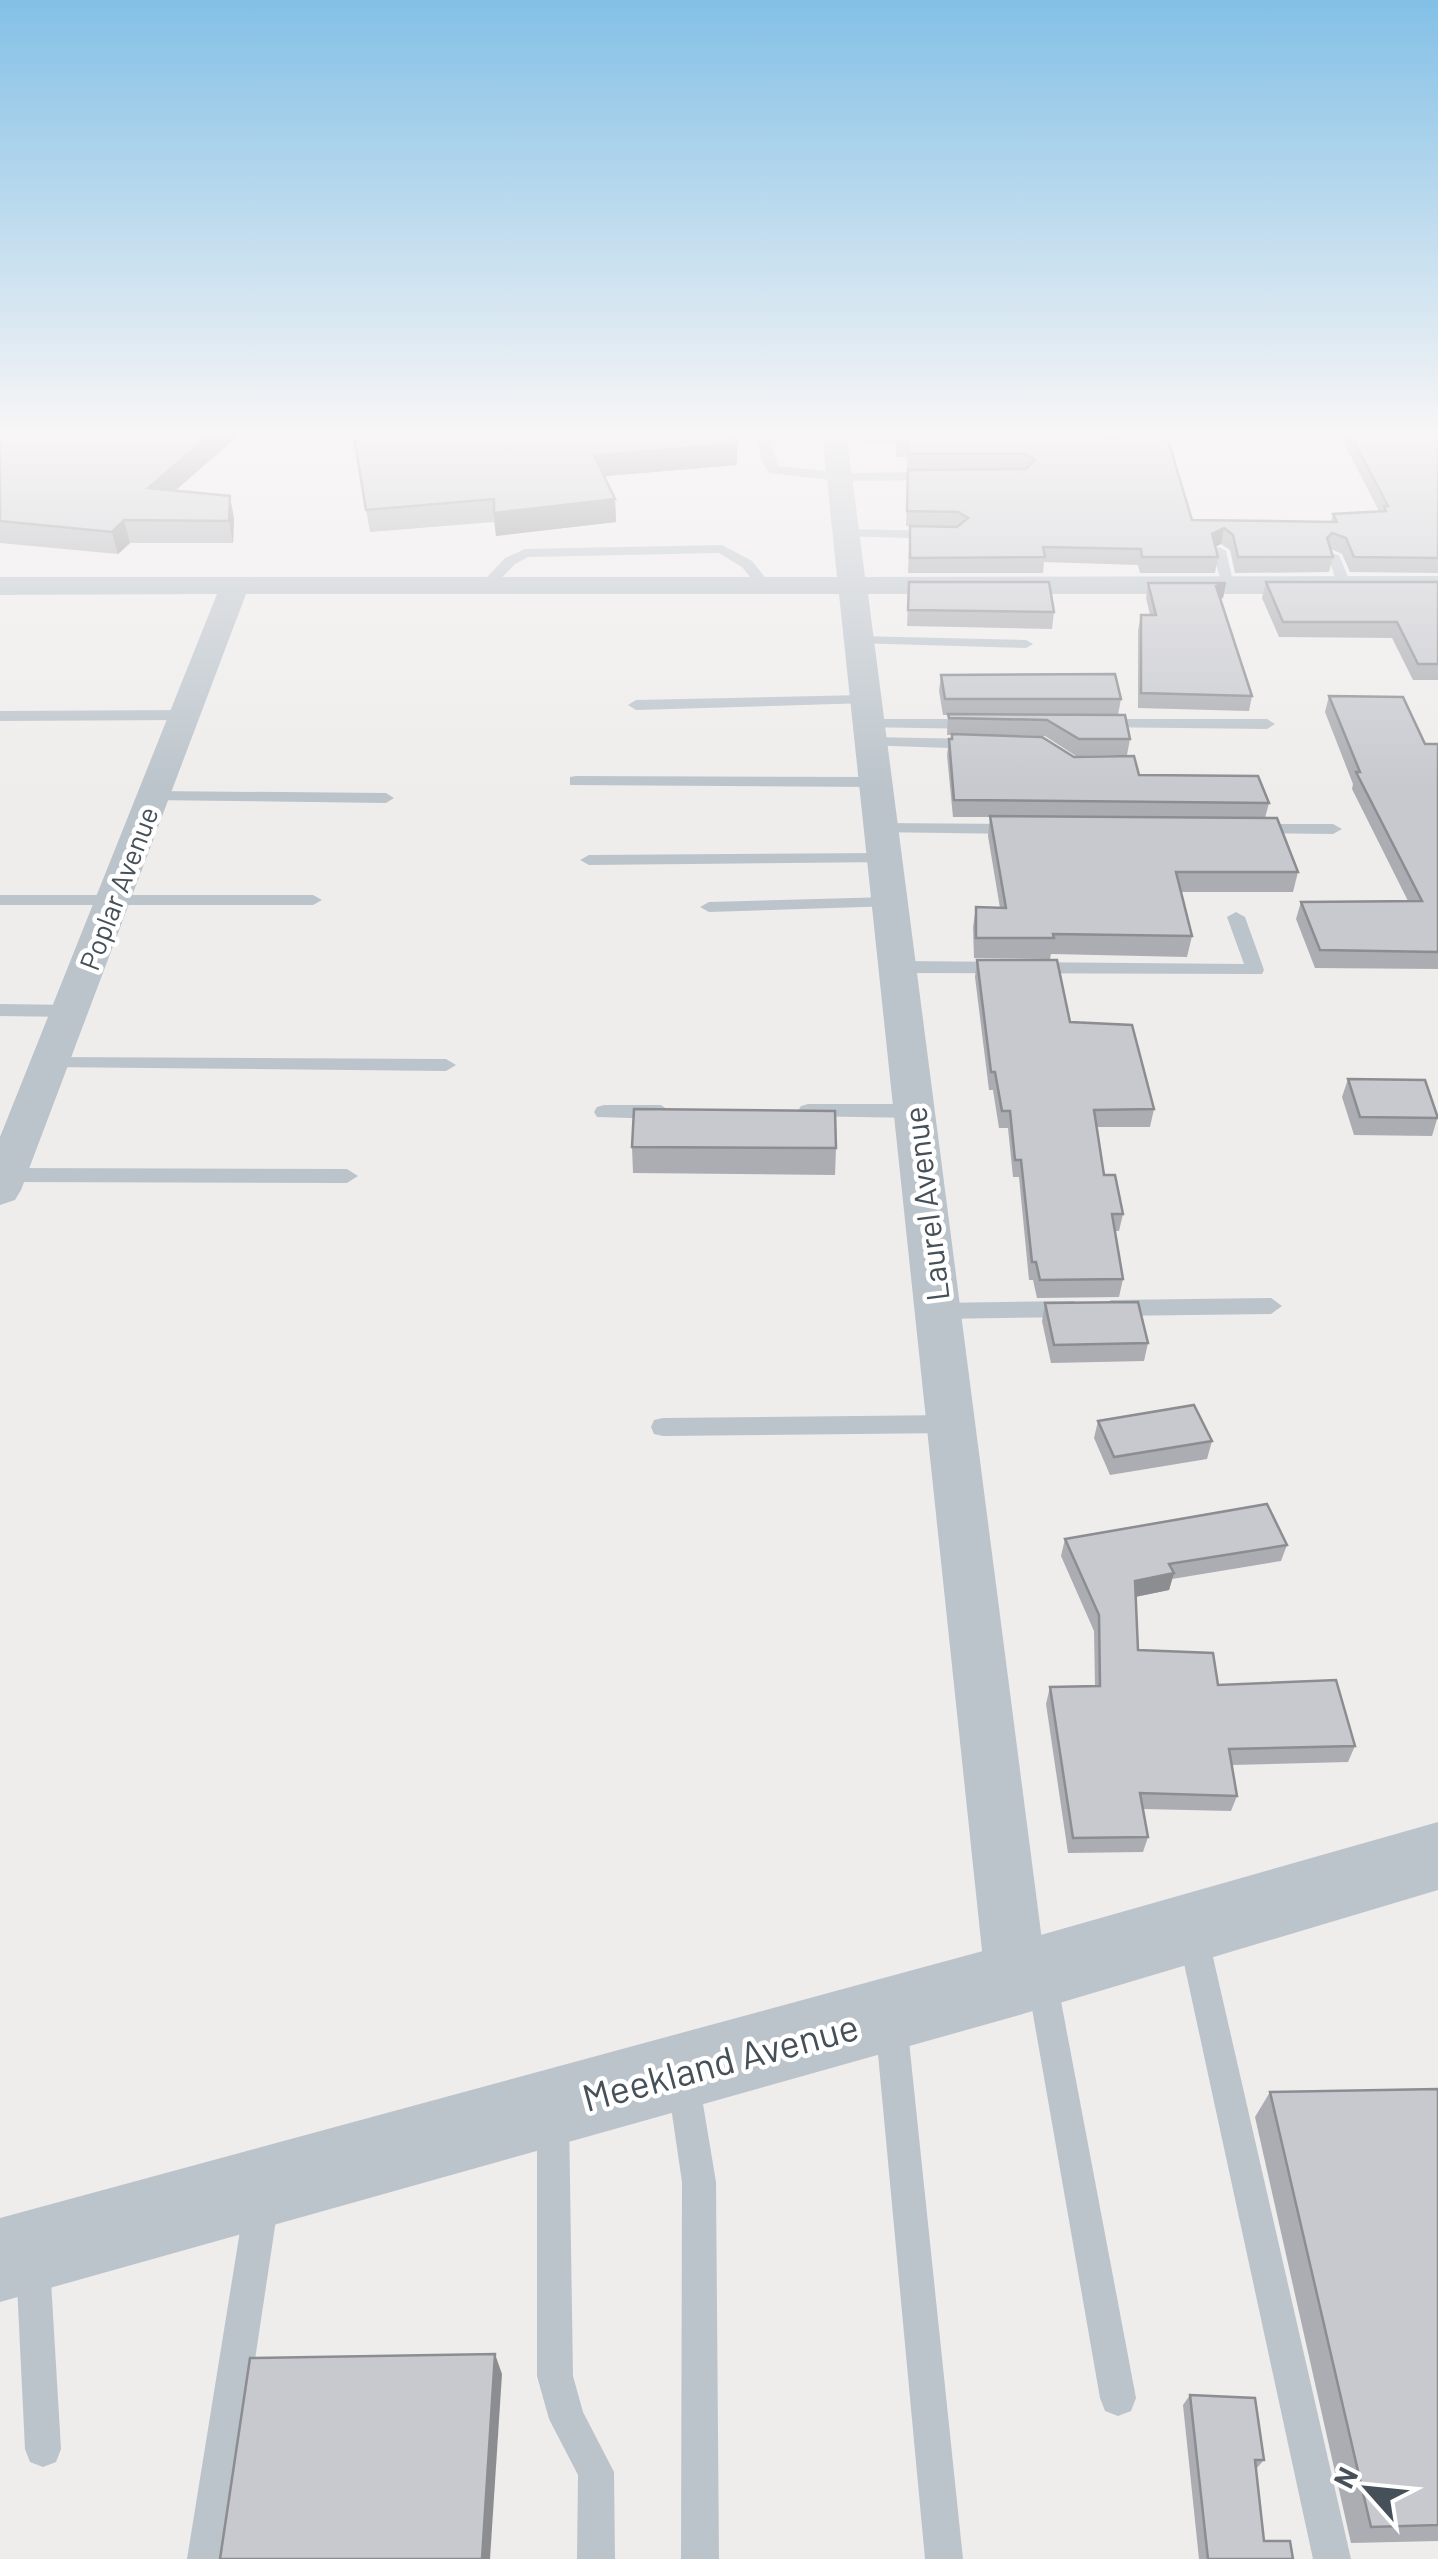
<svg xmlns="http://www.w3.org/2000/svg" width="1438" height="2559" font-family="Barlow,sans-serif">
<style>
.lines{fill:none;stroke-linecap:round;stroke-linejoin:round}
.service{fill:#bbc4cb;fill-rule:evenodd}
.minor{fill:#bbc4cb;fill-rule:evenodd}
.tertiary{fill:#bbc4cb;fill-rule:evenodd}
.wall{fill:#abadb2}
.shaded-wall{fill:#8b8d91}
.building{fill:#c7c9cf;stroke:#8b8d91;stroke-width:2.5}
.labels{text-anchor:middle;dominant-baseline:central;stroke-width:9;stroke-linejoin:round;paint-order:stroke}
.far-street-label{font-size:28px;fill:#465058;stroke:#fff}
.street-label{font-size:32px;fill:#465058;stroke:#fff}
.near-street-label{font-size:38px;fill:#465058;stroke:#fff}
</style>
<rect width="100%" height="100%" fill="#efecec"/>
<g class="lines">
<!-- service -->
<g class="service">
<path d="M 756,430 L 768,430 L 778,466 L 844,473 L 936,472 L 942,476 L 936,480 L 839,481 L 769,473 L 762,462 Z"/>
<path d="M 835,434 L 926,434 L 932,438 L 926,442 L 831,441 L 831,435 Z"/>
<path d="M 848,529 L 939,531 L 946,535 L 939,539 L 843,536 L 841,533 Z"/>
<path d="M 722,545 L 752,561 L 772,586 L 770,589 L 760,589 L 742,567 L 719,553 L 528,557 L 515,564 L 491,589 L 479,586 L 505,558 L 525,549 Z"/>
<path d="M 1219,547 L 1226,551 L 1235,590 L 1223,587 L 1212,551 Z"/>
<path d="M 1327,552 L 1339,555 L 1351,584 L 1349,587 L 1337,584 Z"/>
<path d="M 858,636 L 1026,640 L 1033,644 L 1026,648 L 853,643 L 853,637 Z"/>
<path d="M 863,695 L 869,697 L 869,703 L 636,710 L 628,705 L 636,700 Z"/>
<path d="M 0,711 L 184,710 L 192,715 L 184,720 L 0,721 Z"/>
<path d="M 867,719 L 978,719 L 986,724 L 978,729 L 861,727 L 859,724 Z"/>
<path d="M 1100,719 L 1267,719 L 1275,724 L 1267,729 L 1094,727 L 1092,724 Z"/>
<path d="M 868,737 L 979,739 L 987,744 L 979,749 L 862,745 L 860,742 Z"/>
<path d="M 576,776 L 873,777 L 881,782 L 873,787 L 570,785 L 570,777 Z"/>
<path d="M 153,791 L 386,793 L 394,798 L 386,803 L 147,800 L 147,792 Z"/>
<path d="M 880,823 L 1017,824 L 1026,829 L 1017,834 L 874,832 L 874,824 Z"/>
<path d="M 1254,824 L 1333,824 L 1342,829 L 1333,834 L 1248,833 L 1248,825 Z"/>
<path d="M 882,853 L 891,858 L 888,862 L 589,865 L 580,860 L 589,855 Z"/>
<path d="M 0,895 L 313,895 L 322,900 L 313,905 L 0,905 Z"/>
<path d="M 889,897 L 895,898 L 895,906 L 709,912 L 700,907 L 709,902 Z"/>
<path d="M 1236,912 L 1245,917 L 1264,970 L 1262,974 L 897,973 L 888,967 L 897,961 L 1244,964 L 1227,917 Z"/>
<path d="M 0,1004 L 70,1005 L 80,1011 L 70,1017 L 0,1016 Z"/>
<path d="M 50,1057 L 446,1059 L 456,1065 L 446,1071 L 43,1067 L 40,1063 L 43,1059 Z"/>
<path d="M 808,1104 L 914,1104 L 924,1111 L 914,1118 L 801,1116 L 798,1111 L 801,1106 Z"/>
<path d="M 604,1105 L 661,1105 L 671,1112 L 661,1119 L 597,1117 L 594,1112 L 597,1107 Z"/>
<path d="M 6,1168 L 347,1169 L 358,1176 L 347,1183 L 6,1182 L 0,1181 L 0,1169 Z"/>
<path d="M 1271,1298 L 1282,1306 L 1271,1314 L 1111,1316 L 1100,1308 L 1111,1300 Z"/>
<path d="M 1074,1301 L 1085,1309 L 1074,1317 L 938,1319 L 927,1311 L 938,1303 Z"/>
<path d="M 951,1415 L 960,1417 L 963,1424 L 960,1431 L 951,1433 L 663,1436 L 654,1434 L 651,1427 L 654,1420 L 663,1418 Z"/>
<path d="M 1192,1916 L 1203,1921 L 1207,1931 L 1351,2559 L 1313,2559 L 1177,1931 L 1181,1921 Z"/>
<path d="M 1042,1965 L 1053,1969 L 1057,1980 L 1136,2398 L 1131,2411 L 1118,2416 L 1105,2411 L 1100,2398 L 1027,1980 L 1031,1969 Z"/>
<path d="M 891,2006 L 902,2011 L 907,2022 L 963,2559 L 925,2559 L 875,2022 L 880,2011 Z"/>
<path d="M 683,2064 L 694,2069 L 699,2080 L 716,2182 L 719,2559 L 681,2559 L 682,2182 L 667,2080 L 672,2069 Z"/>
<path d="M 553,2101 L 564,2106 L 569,2117 L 573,2376 L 583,2412 L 614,2472 L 615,2559 L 577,2559 L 578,2475 L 549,2419 L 537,2376 L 537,2117 L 542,2106 Z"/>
<path d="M 262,2183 L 274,2188 L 279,2200 L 225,2559 L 187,2559 L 245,2200 L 250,2188 Z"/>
<path d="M 33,2247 L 45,2252 L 50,2264 L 61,2449 L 56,2462 L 43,2467 L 30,2462 L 25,2449 L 16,2264 L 21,2252 Z"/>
</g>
<!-- minor -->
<path class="minor" d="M 822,430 L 846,430 L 865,577 L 1438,576 L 1438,594 L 868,594 L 1047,1979 L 1038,2000 L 1016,2009 L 994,2000 L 985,1979 L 839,594 L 246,594 L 21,1190 L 15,1200 L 0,1205 L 0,1137 L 217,594 L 0,595 L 0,577 L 837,577 Z"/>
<!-- tertiary -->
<path class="tertiary" d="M 1438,1822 L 1438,1890 L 1016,2016 L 0,2302 L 0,2218 L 1016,1942 Z"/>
</g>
<!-- wall -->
<g class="wall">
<path d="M 0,430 L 175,491 L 234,518 L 233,543 L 130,543 L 118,554 L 0,543 Z"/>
<path d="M 352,430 L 737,444 L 737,465 L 604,476 L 615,499 L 616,522 L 496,536 L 494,522 L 370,532 Z"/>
<path d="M 894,430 L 1206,430 L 1165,431 L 1192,520 L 1331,522 L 1333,514 L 1379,511 L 1337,430 L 1438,430 L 1438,573 L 1350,572 L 1342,554 L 1331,549 L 1333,557 L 1329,572 L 1235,573 L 1230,550 L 1221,544 L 1215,547 L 1218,557 L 1215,573 L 1140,573 L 1138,565 L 1044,562 L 1043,573 L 908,573 L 910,526 L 906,526 L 908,470 L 1024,468 L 907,469 L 907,457 L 896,457 L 896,430 L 1118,438 L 1041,430 Z"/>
<path d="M 909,582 L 1054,612 L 1052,629 L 907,626 Z"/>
<path d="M 1266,582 L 1438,582 L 1438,680 L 1413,680 L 1392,638 L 1279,637 L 1262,598 Z"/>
<path d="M 1148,583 L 1226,583 L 1223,598 L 1220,599 L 1252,696 L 1249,711 L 1138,708 L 1138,630 L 1141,615 L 1150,615 L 1146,598 Z"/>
<path d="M 941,675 L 1121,699 L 1118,715 L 1130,739 L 1127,755 L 1076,756 L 1045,736 L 973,735 L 1074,757 L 1139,775 L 1269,803 L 1265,818 L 1298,872 L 1293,892 L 1181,892 L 1192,936 L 1187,957 L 1051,954 L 1050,959 L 974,958 L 973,927 L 976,907 L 1000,908 L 988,836 L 990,817 L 953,817 L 947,755 L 949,739 L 951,739 L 952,735 L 947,735 L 948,715 L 943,715 L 939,691 Z"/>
<path d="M 1329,696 L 1425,744 L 1438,744 L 1438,969 L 1315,968 L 1296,919 L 1301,902 L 1408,901 L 1352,789 L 1353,784 L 1325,712 Z"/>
<path d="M 977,960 L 1070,1022 L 1154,1109 L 1150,1127 L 1096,1127 L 1104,1175 L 1123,1214 L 1119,1231 L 1115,1231 L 1123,1279 L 1119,1297 L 1037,1298 L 1033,1280 L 1029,1280 L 1019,1177 L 1013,1177 L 1008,1128 L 999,1128 L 993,1090 L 989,1090 L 975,977 Z"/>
<path d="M 1348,1079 L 1438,1116 L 1432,1136 L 1354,1135 L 1342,1097 Z"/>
<path d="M 632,1147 L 836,1148 L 835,1175 L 633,1173 Z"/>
<path d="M 1045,1303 L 1148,1343 L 1144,1361 L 1051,1363 L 1042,1321 Z"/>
<path d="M 1098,1421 L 1212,1441 L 1207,1459 L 1110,1475 L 1094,1438 Z"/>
<path d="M 1065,1539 L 1287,1545 L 1281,1561 L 1172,1579 L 1169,1590 L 1135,1597 L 1138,1650 L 1355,1746 L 1348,1762 L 1232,1765 L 1237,1796 L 1231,1811 L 1143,1809 L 1148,1837 L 1143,1852 L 1068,1853 L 1046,1704 L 1050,1687 L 1095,1686 L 1094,1631 L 1061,1556 Z"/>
<path d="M 1438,2089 L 1438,2541 L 1351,2543 L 1255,2117 L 1270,2092 Z"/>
<path d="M 1190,2395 L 1264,2460 L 1256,2469 L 1264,2541 L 1293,2559 L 1199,2559 L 1183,2405 Z"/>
</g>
<!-- shaded-wall -->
<g class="shaded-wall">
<path d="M 216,430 L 245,430 L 153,510 L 148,488 Z"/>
<path d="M 737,444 L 737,465 L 595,477 L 594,455 Z"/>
<path d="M 230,496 L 234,518 L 233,543 L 229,521 Z"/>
<path d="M 615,499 L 616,522 L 496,536 L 494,513 Z"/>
<path d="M 124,520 L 130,543 L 118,554 L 112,532 Z"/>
<path d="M 1224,528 L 1221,544 L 1209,550 L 1212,534 Z"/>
<path d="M 1226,583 L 1223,598 L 1212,602 L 1216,586 Z"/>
<path d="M 1174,1573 L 1169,1590 L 1130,1598 L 1135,1581 Z"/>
<path d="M 495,2354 L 502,2374 L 490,2559 L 482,2559 Z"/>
</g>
<!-- building -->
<g class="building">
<path d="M 0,430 L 216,430 L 148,488 L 230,496 L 229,521 L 124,520 L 112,532 L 0,521 Z"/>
<path d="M 353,430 L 730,430 L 737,444 L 594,455 L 615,499 L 494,513 L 494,499 L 366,510 Z"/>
<path d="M 896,430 L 1043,431 L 1120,439 L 1129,430 L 1165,430 L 1192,520 L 1337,522 L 1333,514 L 1386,511 L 1384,506 L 1388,506 L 1348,430 L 1438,430 L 1438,558 L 1354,557 L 1346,538 L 1332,533 L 1327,538 L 1333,557 L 1238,557 L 1233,535 L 1224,528 L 1212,534 L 1218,557 L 1142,557 L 1141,549 L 1043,547 L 1045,557 L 910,558 L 910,526 L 957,527 L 968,518 L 958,512 L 907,511 L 908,470 L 1026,469 L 1035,460 L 1026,454 L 908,454 L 908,443 L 897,443 Z"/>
<path d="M 909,582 L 1049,582 L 1054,612 L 908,610 Z"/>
<path d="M 1266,582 L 1438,582 L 1438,664 L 1418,664 L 1397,622 L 1283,622 Z"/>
<path d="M 1148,583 L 1226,583 L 1216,586 L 1252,696 L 1141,693 L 1141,615 L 1156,615 Z"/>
<path d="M 1115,674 L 1121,699 L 945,699 L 941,675 Z"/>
<path d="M 1329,696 L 1403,697 L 1425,744 L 1438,744 L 1438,952 L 1320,950 L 1301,902 L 1422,901 L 1356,772 L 1360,772 Z"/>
<path d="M 948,714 L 1125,715 L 1130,739 L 1079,739 L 1047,720 L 949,718 Z"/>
<path d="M 952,734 L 1042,737 L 1074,757 L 1134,756 L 1139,775 L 1258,776 L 1269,803 L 954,800 L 949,739 L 952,739 Z"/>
<path d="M 990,816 L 1277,818 L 1298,872 L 1176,872 L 1192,936 L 1053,934 L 1054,938 L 976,938 L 976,907 L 1006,908 Z"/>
<path d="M 977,960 L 1057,960 L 1070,1022 L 1132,1025 L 1154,1109 L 1094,1110 L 1104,1175 L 1115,1175 L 1123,1214 L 1112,1214 L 1123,1279 L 1040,1280 L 1036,1262 L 1032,1262 L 1021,1160 L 1015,1160 L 1010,1111 L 1002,1111 L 995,1072 L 991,1072 Z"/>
<path d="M 1348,1079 L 1425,1080 L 1438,1118 L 1360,1117 Z"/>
<path d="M 634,1109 L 835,1111 L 836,1148 L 632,1147 Z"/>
<path d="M 1138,1302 L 1148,1343 L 1054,1345 L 1045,1303 Z"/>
<path d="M 1194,1405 L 1212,1441 L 1114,1457 L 1098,1421 Z"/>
<path d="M 1267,1504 L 1287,1545 L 1169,1564 L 1174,1573 L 1135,1581 L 1138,1650 L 1213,1653 L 1218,1685 L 1336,1680 L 1355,1746 L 1229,1749 L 1237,1796 L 1140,1793 L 1148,1837 L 1073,1838 L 1050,1687 L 1100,1686 L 1099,1615 L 1065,1539 Z"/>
<path d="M 1438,2089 L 1438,2525 L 1371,2527 L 1270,2092 Z"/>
<path d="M 495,2354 L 482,2559 L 220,2559 L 250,2358 Z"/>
<path d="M 1190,2395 L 1255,2398 L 1264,2460 L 1255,2460 L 1264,2541 L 1290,2541 L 1293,2559 L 1208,2559 Z"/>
</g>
<!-- sky -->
<linearGradient id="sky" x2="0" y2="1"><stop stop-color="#83c0e6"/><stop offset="0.55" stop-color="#f8f6f6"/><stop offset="1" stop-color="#f8f6f6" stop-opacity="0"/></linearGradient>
<rect width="1438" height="788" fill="url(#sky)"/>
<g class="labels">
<!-- far-street labels -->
<g class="far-street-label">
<text transform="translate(118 888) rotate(-69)">Poplar Avenue</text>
</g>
<!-- street labels -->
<g class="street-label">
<text transform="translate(925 1204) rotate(-97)">Laurel Avenue</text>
</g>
<!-- near-street labels -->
<g class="near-street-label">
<text transform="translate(720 2061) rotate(-15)">Meekland Avenue</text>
</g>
</g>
<!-- north arrow -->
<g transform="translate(1368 2489) rotate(297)" stroke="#ffffff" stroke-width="8" paint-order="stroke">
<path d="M0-8L18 38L0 25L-18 38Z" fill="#465058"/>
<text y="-15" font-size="28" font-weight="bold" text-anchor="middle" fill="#465058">N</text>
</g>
</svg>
